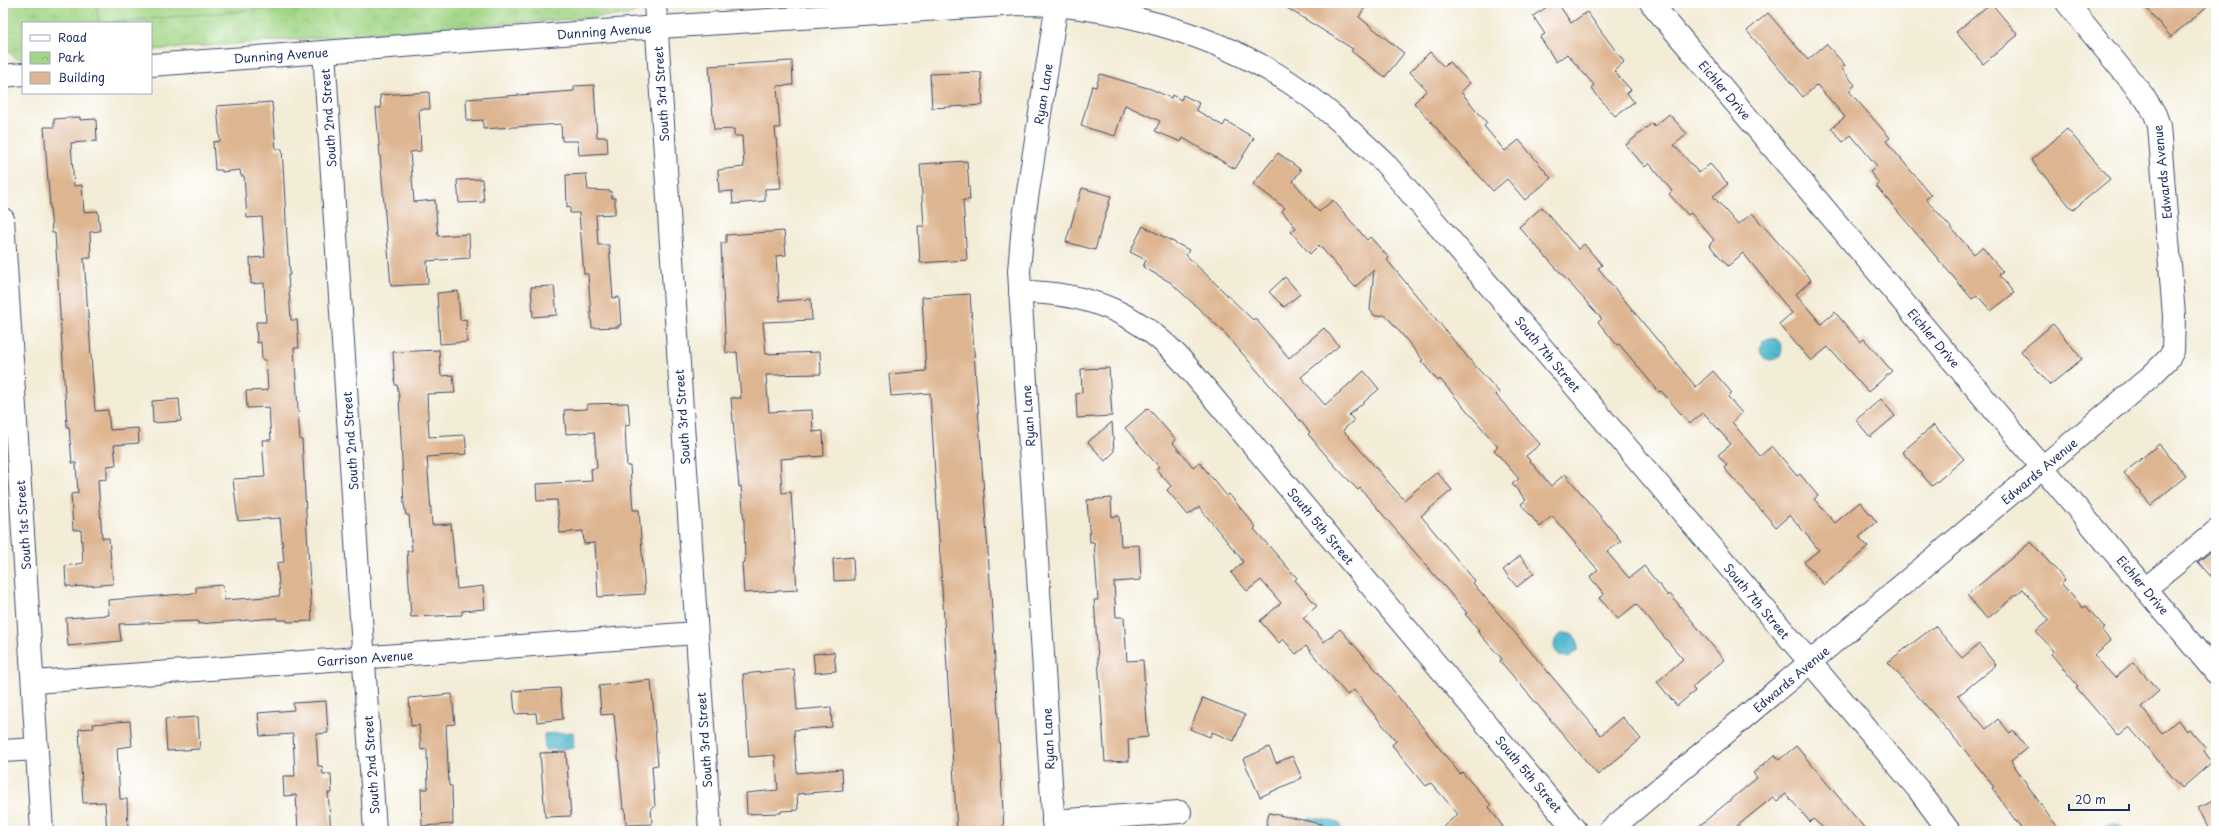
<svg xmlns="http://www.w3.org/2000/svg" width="2219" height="834" font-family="'Playpen Sans',sans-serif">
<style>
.park{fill:url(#park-crowns);stroke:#5e8272}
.garden{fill:#a1d585;stroke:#5e8272}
.water{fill:url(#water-ripples);stroke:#367495}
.building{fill:#deb591}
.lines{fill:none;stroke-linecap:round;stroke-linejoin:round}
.minor-casing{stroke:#3b4b70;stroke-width:24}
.minor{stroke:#fff;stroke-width:22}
.labels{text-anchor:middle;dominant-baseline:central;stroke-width:3;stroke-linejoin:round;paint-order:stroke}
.street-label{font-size:12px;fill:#1b2f5e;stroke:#fff}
</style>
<defs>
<pattern id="park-crowns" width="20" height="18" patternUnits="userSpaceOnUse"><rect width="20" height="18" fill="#a1d585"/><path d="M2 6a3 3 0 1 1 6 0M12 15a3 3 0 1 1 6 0" fill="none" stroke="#8ab775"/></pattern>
<pattern id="water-ripples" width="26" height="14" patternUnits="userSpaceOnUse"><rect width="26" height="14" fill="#50bacc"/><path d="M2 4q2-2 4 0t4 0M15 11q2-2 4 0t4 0" fill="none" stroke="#4298a9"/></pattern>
</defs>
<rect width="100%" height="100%" fill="#fff"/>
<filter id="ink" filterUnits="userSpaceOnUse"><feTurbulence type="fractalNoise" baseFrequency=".025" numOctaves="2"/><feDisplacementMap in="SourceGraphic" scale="8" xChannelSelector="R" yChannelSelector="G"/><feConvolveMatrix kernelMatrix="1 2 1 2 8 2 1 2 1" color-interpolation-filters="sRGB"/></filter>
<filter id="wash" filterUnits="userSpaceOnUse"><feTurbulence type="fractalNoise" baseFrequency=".012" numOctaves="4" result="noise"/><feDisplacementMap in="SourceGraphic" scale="16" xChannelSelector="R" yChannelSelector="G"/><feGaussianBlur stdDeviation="0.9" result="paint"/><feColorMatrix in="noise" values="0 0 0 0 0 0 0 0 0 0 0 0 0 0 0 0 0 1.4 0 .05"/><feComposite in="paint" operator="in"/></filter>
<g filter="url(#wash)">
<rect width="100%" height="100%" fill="#f3ecd6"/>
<!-- park -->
<path class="park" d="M 3,3 L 640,3 L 635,12 L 628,15 L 151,50 L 151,23 L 23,23 L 23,59 C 0,60 4,20 3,3 Z"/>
<!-- garden -->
<path class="garden" d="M 96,3 L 288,3 L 276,8 L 99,23 Z"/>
<!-- water -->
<g class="water">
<circle cx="1771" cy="349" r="11"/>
<circle cx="1566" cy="645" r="12"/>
<path d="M 573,732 L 574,748 L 545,750 L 544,734 Z"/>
<path d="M 1311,818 C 1316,818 1336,821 1340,824 L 1341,831 L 1306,831 L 1306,821 Z"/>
<path d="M 2113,823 L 2120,825 L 2125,831 L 2102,831 L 2106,825 Z"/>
</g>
<g id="blocks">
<!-- building -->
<g class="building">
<path d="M 1279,3 L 1367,3 L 1359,17 L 1404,53 L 1385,77 L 1351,51 L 1353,49 Z"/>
<path d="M 1553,3 L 1558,3 L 1571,23 L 1587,12 L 1624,62 L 1614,71 L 1631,90 L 1627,93 L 1634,102 L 1615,116 L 1591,88 L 1594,85 L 1567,54 L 1556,62 L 1540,37 L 1545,34 L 1533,16 Z"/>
<path d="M 1991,3 L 2018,35 L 1983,64 L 1956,32 Z"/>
<path d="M 2142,3 L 2211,3 L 2171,37 Z"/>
<path d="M 1768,13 L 1808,60 L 1826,44 L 1845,65 L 1841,68 L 1855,85 L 1849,91 L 1890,138 L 1886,141 L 1931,195 L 1926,199 L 1974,254 L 1982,247 L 2003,272 L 1999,275 L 2014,293 L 1991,311 L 1977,295 L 1972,299 L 1876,186 L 1879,183 L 1870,172 L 1877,166 L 1851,135 L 1843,142 L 1831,128 L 1845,117 L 1817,85 L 1803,97 L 1747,31 Z"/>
<path d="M 1430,52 L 1444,67 L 1449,62 L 1470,83 L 1461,92 L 1487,123 L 1484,126 L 1505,151 L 1519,140 L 1551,178 L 1525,200 L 1507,179 L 1493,191 L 1414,103 L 1427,90 L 1410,72 Z"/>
<path d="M 792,61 L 793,85 L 777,86 L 780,128 L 775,128 L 781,188 L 765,189 L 765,201 L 733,204 L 732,191 L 719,192 L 718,170 L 744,167 L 742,136 L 734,136 L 734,129 L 714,130 L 709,66 Z"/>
<path d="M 981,72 L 983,105 L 932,108 L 930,74 Z"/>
<path d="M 1100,74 L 1151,89 L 1171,98 L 1172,95 L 1181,100 L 1183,95 L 1199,103 L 1196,110 L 1223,126 L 1226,121 L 1254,138 L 1235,169 L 1183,138 L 1181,142 L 1155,131 L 1160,121 L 1125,105 L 1115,136 L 1081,126 L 1092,86 L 1096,87 Z"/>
<path d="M 594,85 L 597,137 L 607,137 L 608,153 L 579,155 L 578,141 L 562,141 L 561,124 L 483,129 L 483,120 L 467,121 L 466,99 L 574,91 L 574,86 Z"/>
<path d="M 429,92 L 430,109 L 419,109 L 421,151 L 410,152 L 414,202 L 435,200 L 438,236 L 469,234 L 470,258 L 427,261 L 428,284 L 391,286 L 376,108 L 381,108 L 380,95 Z"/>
<path d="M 272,102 L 276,149 L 282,149 L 283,165 L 288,256 L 289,256 L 290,275 L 288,275 L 291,320 L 297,320 L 299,348 L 294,348 L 300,440 L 302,440 L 312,621 L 287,622 L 287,620 L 277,620 L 277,618 L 198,624 L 198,621 L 119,624 L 121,641 L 68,646 L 66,618 L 109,615 L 108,600 L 196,593 L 196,587 L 223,585 L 224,600 L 280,596 L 277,563 L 284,562 L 280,518 L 238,521 L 233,479 L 265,477 L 262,440 L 271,440 L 269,407 L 247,408 L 246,391 L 268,390 L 266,360 L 262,360 L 261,342 L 257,343 L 256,322 L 266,322 L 264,283 L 251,284 L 250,258 L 265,257 L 262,217 L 247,218 L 244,176 L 241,176 L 240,170 L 222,172 L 222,170 L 215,170 L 213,142 L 220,141 L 217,106 Z"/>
<path d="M 1669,114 L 1687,134 L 1674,145 L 1699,173 L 1710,164 L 1728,184 L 1713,196 L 1738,225 L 1752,213 L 1811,280 L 1796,294 L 1821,324 L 1835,312 L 1860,342 L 1864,339 L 1892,371 L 1868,392 L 1828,347 L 1811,361 L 1779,324 L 1792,313 L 1743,253 L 1728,266 L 1709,245 L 1714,240 L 1691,213 L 1688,215 L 1669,194 L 1672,191 L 1649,163 L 1645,167 L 1626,145 L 1652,123 L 1655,126 Z"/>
<path d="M 80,117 L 80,120 L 96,119 L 97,141 L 71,143 L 74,186 L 82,185 L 84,212 L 98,211 L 100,231 L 90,232 L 91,258 L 84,258 L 95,411 L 108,410 L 110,430 L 138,428 L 139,443 L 114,445 L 116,465 L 107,466 L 107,479 L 98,480 L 102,538 L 109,538 L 113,584 L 72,587 L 71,586 L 66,586 L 65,566 L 83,563 L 81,530 L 73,530 L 71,494 L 78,493 L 76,463 L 72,463 L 69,427 L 67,427 L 55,233 L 52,233 L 44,127 L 54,127 L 54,119 Z"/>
<path d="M 2067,129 L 2110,179 L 2073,210 L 2031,160 Z"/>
<path d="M 1278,153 L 1301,170 L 1293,181 L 1319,212 L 1333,200 L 1367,240 L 1370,237 L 1389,258 L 1387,260 L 1470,360 L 1499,392 L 1496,395 L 1540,444 L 1526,456 L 1551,486 L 1565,474 L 1621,541 L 1607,552 L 1629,578 L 1644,566 L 1668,596 L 1670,594 L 1724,660 L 1692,687 L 1695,691 L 1677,706 L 1657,682 L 1683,659 L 1636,604 L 1618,619 L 1599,598 L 1604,594 L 1590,577 L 1598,570 L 1552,516 L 1540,527 L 1521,504 L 1526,500 L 1512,484 L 1519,479 L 1494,450 L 1498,447 L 1440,379 L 1438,381 L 1421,361 L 1423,360 L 1389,319 L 1384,315 L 1375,316 L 1370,310 L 1374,270 L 1355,287 L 1319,245 L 1310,254 L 1291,232 L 1296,228 L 1282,211 L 1285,208 L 1253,184 Z"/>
<path d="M 967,161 L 970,200 L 963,200 L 967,260 L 920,263 L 918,226 L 924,226 L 920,164 Z"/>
<path d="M 586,174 L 588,190 L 611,191 L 612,198 L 615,198 L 615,214 L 596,215 L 598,245 L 609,245 L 613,298 L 619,297 L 621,325 L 619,325 L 619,327 L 592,328 L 588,274 L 584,274 L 579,213 L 570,213 L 570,207 L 567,208 L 566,175 Z"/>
<path d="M 482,179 L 484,202 L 459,203 L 457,180 Z"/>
<path d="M 1082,188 L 1111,196 L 1095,250 L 1066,242 Z"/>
<path d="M 1542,207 L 1578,249 L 1584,244 L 1602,265 L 1598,268 L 1696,387 L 1713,371 L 1732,393 L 1728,397 L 1742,413 L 1732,422 L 1760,456 L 1772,446 L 1797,476 L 1800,474 L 1818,496 L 1814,499 L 1835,523 L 1860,502 L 1877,522 L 1859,537 L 1868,547 L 1824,585 L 1804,562 L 1819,550 L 1790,515 L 1776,527 L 1724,468 L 1727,465 L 1718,455 L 1731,444 L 1703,412 L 1690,424 L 1661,391 L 1659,392 L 1619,344 L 1617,345 L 1598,322 L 1602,319 L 1519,227 Z"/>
<path d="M 1143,226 L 1189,250 L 1186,255 L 1253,320 L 1255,318 L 1289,358 L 1324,328 L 1339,346 L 1301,377 L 1325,405 L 1364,371 L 1379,389 L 1349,415 L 1354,420 L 1343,430 L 1404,500 L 1437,472 L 1452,490 L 1421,516 L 1475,581 L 1473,583 L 1601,735 L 1622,717 L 1641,739 L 1598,775 L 1500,661 L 1502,659 L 1477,631 L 1479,630 L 1465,614 L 1467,613 L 1360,488 L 1358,490 L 1335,466 L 1308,434 L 1310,432 L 1223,331 L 1170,282 L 1143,267 L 1146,260 L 1130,252 Z"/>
<path d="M 784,231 L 786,255 L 776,256 L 779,301 L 811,299 L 812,320 L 763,322 L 766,354 L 820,352 L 821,374 L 766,375 L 769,412 L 812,410 L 813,432 L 823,431 L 824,456 L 780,459 L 782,493 L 791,492 L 797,590 L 744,593 L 742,563 L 745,562 L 744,522 L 741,486 L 739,487 L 731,398 L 741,398 L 737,352 L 726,353 L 721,243 L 726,243 L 726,235 Z"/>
<path d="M 1285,277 L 1300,294 L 1284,307 L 1269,292 Z"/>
<path d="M 554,286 L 557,315 L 533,317 L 531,287 Z"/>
<path d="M 458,291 L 460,320 L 466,319 L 467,342 L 440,344 L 437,293 Z"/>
<path d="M 970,294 L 993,624 L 1004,831 L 957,831 L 930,393 L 891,396 L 889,374 L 926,371 L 922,297 Z"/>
<path d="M 2053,324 L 2082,359 L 2050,385 L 2021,351 Z"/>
<path d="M 439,350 L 441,376 L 453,375 L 455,393 L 427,394 L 429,437 L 465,435 L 467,454 L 427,457 L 432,525 L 451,524 L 457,589 L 483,586 L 485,609 L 462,611 L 462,615 L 411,617 L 407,551 L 412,551 L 409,515 L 406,515 L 404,504 L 399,396 L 397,385 L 395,385 L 393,352 Z"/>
<path d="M 1109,368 L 1112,416 L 1077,418 L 1076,394 L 1082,393 L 1081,369 Z"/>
<path d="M 179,399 L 181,421 L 153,423 L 152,401 Z"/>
<path d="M 1881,399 L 1895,416 L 1870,437 L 1856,420 Z"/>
<path d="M 628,403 L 630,425 L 625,426 L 627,466 L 630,466 L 633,510 L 639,510 L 645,594 L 598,597 L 595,543 L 584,544 L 583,531 L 560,533 L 557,500 L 537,501 L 536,484 L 592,481 L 591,469 L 597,468 L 594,432 L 566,434 L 564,410 L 587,409 L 587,404 Z"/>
<path d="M 1148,408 L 1176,440 L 1173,443 L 1193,467 L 1199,462 L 1227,496 L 1229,494 L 1256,527 L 1254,529 L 1297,578 L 1295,580 L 1317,606 L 1303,618 L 1324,642 L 1340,629 L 1384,679 L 1460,774 L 1462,772 L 1491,805 L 1489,807 L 1506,831 L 1438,831 L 1458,814 L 1431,783 L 1426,786 L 1392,745 L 1396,741 L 1354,690 L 1347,695 L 1306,646 L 1296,654 L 1283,639 L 1279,643 L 1260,621 L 1281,603 L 1261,580 L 1247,591 L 1231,573 L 1243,562 L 1239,556 L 1199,507 L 1188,515 L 1167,490 L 1171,486 L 1156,469 L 1159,467 L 1125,428 Z"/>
<path d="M 1112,422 L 1114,452 L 1105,461 L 1088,442 Z"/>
<path d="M 1934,425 L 1964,459 L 1932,486 L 1902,452 Z"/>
<path d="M 2159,444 L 2186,476 L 2151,505 L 2124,473 Z"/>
<path d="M 1111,498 L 1112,517 L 1119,516 L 1121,546 L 1139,545 L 1141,580 L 1114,582 L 1116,617 L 1124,617 L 1127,661 L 1143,660 L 1148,737 L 1128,739 L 1129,761 L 1105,762 L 1094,600 L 1098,600 L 1094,542 L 1090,542 L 1087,500 Z"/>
<path d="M 2031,542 L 2065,580 L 2061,583 L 2083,608 L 2086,606 L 2105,628 L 2102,631 L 2111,641 L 2094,655 L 2115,678 L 2133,662 L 2159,691 L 2141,707 L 2162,733 L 2178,720 L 2186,731 L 2189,729 L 2206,749 L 2204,751 L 2212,762 L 2182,788 L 2129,727 L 2118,736 L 2076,687 L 2078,686 L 2051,654 L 2054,651 L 2036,631 L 2049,620 L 2023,589 L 1987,619 L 1967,595 Z"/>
<path d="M 2216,547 L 2216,582 L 2198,562 Z"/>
<path d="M 1520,556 L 1534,573 L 1517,587 L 1503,570 Z"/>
<path d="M 853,557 L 854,580 L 834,581 L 833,559 Z"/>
<path d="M 1935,626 L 1962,658 L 1979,644 L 1996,665 L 1958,696 L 1986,729 L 1998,719 L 2010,733 L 2013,730 L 2027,748 L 2011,761 L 2059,831 L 2023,831 L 1992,788 L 1994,787 L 1963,748 L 1888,662 Z"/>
<path d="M 834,652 L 836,671 L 815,673 L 813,654 Z"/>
<path d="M 794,669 L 797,710 L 831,707 L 832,727 L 794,730 L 797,773 L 842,769 L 843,790 L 797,794 L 798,810 L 781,811 L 781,813 L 747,814 L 746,793 L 778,790 L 775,755 L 749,757 L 743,674 Z"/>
<path d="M 651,680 L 658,765 L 652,766 L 655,807 L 651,808 L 652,824 L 626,825 L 625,808 L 623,809 L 614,714 L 601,715 L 599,686 Z"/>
<path d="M 560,688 L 563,719 L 537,722 L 536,713 L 515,714 L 513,691 Z"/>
<path d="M 452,694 L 455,724 L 446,725 L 449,786 L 452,786 L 453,824 L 422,826 L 421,789 L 428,789 L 427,749 L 421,750 L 419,725 L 411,726 L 409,698 Z"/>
<path d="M 1203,698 L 1245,715 L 1234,741 L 1212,732 L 1210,737 L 1190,729 Z"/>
<path d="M 326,701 L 328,733 L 316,734 L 318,766 L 322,766 L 323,774 L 331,774 L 332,793 L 328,793 L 331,831 L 298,831 L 296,795 L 284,796 L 283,776 L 295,776 L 293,734 L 260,736 L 258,713 L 294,710 L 293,703 Z"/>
<path d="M 198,717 L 200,749 L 167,751 L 165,719 Z"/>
<path d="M 130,721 L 132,746 L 117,748 L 120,799 L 127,799 L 128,831 L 107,831 L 105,802 L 83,803 L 79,729 L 94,728 L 93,724 Z"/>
<path d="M 1796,746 L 1867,831 L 1827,831 L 1813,819 L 1810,822 L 1786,794 L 1777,801 L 1773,797 L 1731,831 L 1693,831 L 1757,778 L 1753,773 L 1775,755 L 1779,760 Z"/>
<path d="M 1269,747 L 1276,763 L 1292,756 L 1302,778 L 1260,797 L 1243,759 Z"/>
<path d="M 566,752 L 571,816 L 545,817 L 540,753 Z"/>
<path d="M 2216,799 L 2216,831 L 2210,831 L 2198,807 Z"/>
<path d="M 1269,813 L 1322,824 L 1321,831 L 1265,831 Z"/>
</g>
</g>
</g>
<g filter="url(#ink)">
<use href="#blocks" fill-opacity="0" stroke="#3b4b70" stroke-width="1"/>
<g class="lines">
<!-- minor casing -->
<g class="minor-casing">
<g id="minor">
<path d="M 655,3 L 710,831"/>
<path d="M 1651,3 L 2216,673"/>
<path d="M 324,52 L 375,831"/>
<path d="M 151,65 L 629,29 L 1019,4 C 1109,4 1213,33 1289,82 C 1324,105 1354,134 1384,162 L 1918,789 L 1949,831"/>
<path d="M 3,76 L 23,74"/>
<path d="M 3,219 L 42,831"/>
<path d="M 1020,292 C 1088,292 1140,313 1185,364 L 1576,831"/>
<path d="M 2145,589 L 2216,531"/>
<path d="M 34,682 L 696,633"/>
<path d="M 3,751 L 37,749"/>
<path d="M 1053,821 L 1180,812"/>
<path d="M 1054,831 L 1019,271 L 1023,224 L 1057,3"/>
<path d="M 1609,831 L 2151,376 L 2169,358 L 2173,351 L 2174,316 L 2159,126 L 2155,114 L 2145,98 L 2067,3"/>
</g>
</g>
<!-- minor -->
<use href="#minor" class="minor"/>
</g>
</g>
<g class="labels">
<!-- street labels -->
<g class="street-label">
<text transform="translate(604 31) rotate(-4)">Dunning Avenue</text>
<text transform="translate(281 55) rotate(-4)">Dunning Avenue</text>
<text transform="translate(1725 90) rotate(50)">Eichler Drive</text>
<text transform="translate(661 94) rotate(-94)">South 3rd Street</text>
<text transform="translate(1043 94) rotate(-81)">Ryan Lane</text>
<text transform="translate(328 118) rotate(-94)">South 2nd Street</text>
<text transform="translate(2162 172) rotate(-96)">Edwards Avenue</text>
<text transform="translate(1934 338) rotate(50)">Eichler Drive</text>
<text transform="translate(1548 354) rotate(50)">South 7th Street</text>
<text transform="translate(1028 416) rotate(-94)">Ryan Lane</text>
<text transform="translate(682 417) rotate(-94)">South 3rd Street</text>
<text transform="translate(350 441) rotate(-94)">South 2nd Street</text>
<text transform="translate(2039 471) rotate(-40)">Edwards Avenue</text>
<text transform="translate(23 525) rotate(-94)">South 1st Street</text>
<text transform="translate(1321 526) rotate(50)">South 5th Street</text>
<text transform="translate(2143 585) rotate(50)">Eichler Drive</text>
<text transform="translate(1757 601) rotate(50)">South 7th Street</text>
<text transform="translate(365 658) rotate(-4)">Garrison Avenue</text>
<text transform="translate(1791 679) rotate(-40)">Edwards Avenue</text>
<text transform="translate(1048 739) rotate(-93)">Ryan Lane</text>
<text transform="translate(704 740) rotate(-94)">South 3rd Street</text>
<text transform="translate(371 765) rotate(-94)">South 2nd Street</text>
<text transform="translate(1529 774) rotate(50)">South 5th Street</text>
</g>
</g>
<!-- margin -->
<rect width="2219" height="834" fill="none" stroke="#fff" stroke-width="16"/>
<!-- legend -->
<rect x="22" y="22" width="130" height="72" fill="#ffffff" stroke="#a4acbf"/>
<rect x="30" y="35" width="20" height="6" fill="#ffffff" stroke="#a4acbf"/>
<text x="58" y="42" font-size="12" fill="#1b2f5e">Road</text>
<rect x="30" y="52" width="20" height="12" fill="url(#park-crowns)" stroke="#a4acbf"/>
<text x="58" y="62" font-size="12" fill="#1b2f5e">Park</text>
<rect x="30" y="72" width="20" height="12" fill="#deb591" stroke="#a4acbf"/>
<text x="58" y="82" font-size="12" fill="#1b2f5e">Building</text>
<!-- scale -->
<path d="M2069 804v6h60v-6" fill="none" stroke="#1b2f5e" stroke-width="2"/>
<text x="2075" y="804" font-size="12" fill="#1b2f5e" stroke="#ffffff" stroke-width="3" paint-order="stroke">20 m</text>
</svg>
